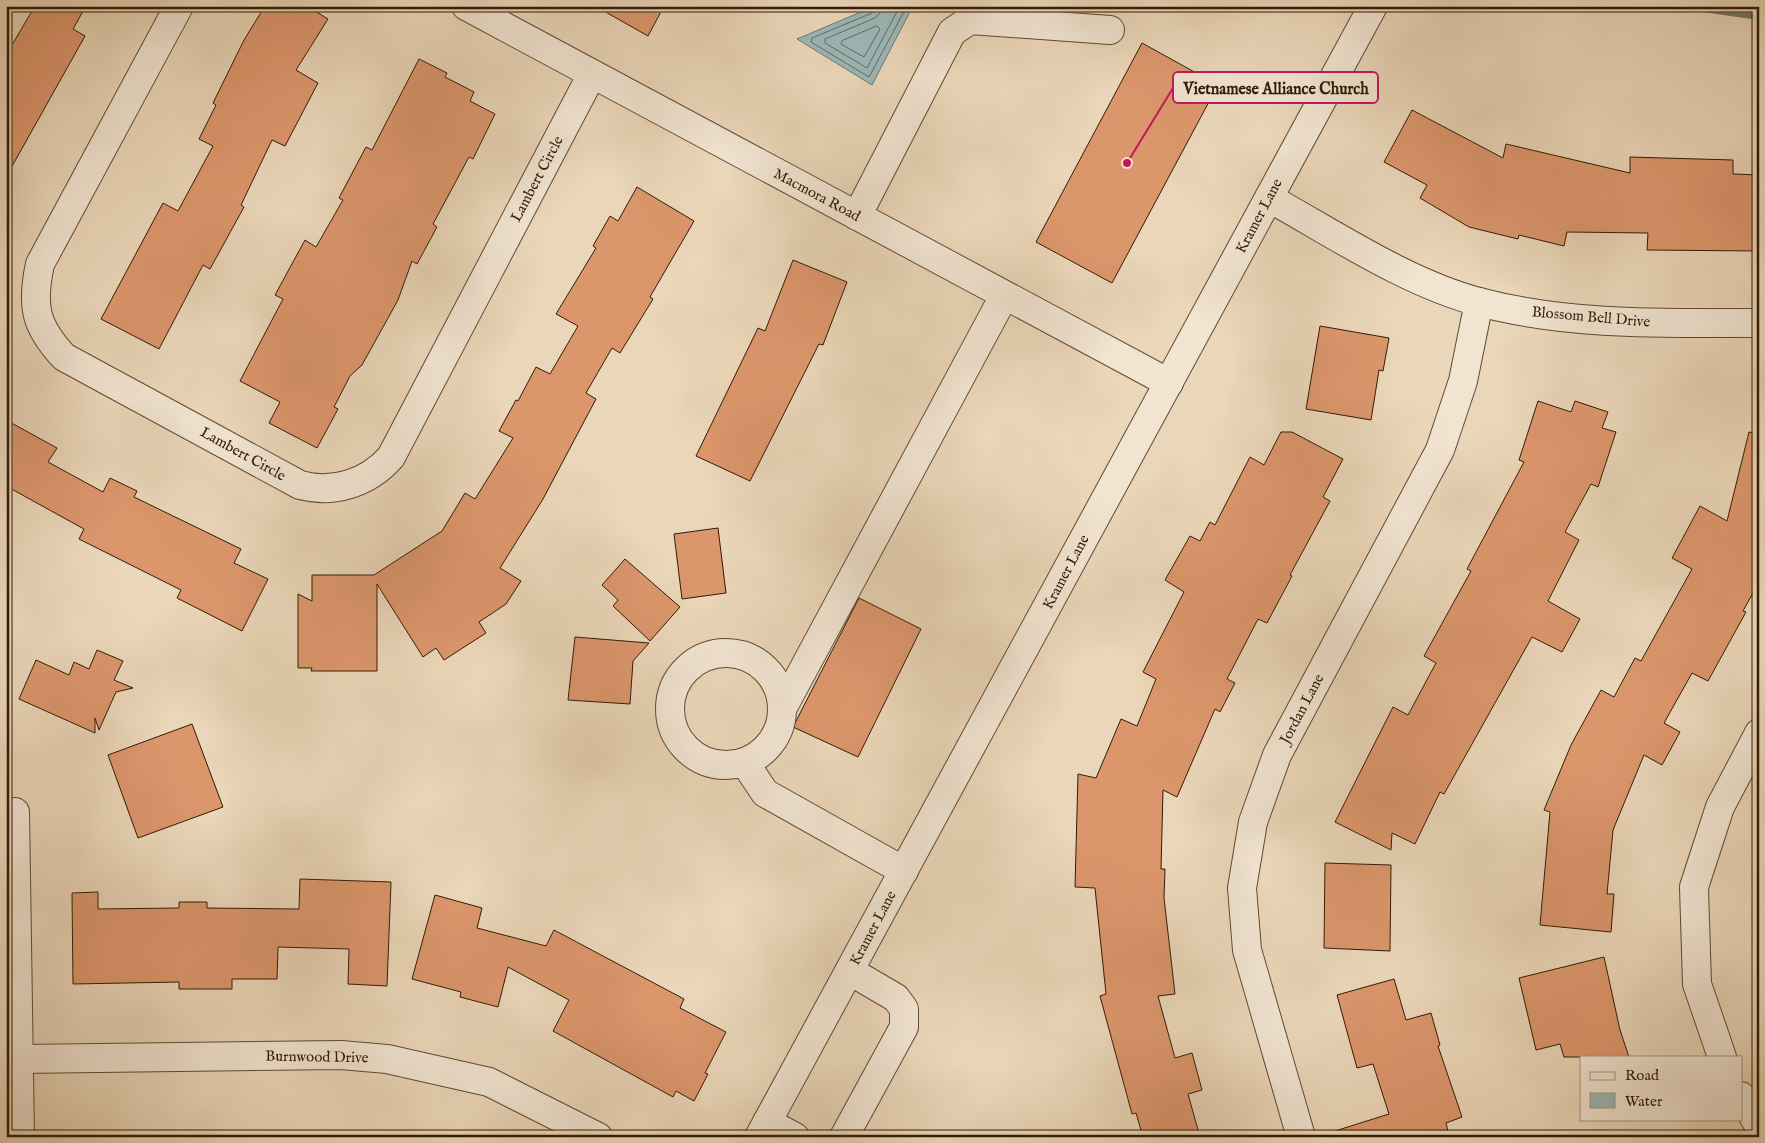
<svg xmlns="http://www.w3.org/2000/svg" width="1765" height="1143" font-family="'IM FELL English',serif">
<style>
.water{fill:#9ab7b6;stroke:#70796f}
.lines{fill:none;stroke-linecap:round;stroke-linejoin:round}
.shore{stroke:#66695e;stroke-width:1}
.stream{stroke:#70796f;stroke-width:10}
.building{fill:#dc966c;stroke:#321b05}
.minor-casing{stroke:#604a32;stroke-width:30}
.minor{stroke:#f1e4d1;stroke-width:28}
.labels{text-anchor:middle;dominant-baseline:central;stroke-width:4;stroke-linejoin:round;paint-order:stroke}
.street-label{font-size:15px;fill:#321b05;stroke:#f1e4d1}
.leader{fill:none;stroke:#c2185b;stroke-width:2}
.callout-dot{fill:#c2185b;stroke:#f1e4d1;stroke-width:2}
.callout{fill:#f1e4d1;stroke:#c2185b;stroke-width:2}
.callout-label{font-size:16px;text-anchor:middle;font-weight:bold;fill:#321b05}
</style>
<rect width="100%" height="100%" fill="#ead6b8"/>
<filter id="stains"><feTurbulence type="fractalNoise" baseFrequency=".004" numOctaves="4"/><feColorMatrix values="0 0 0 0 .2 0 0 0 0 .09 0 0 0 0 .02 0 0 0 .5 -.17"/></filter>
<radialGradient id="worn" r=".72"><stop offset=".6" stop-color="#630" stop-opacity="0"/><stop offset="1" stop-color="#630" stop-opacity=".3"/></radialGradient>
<!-- water -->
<path class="water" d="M 875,6 L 913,6 L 872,85 L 797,39 Z"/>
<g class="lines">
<!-- shore -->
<g class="shore">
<path d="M 875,6 L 872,13 L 812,38 L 811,42 L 869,77 L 907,6"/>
<path d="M 881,6 L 880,13 L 875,18 L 825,39 L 825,43 L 867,68 L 900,6"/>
<path d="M 877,26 L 880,29 L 864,57 L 841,44 L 842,41 Z"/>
</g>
<!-- stream -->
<path class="stream" d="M 1696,6 L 1759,15"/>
</g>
<!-- building -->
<g class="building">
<path d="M 35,6 L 86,6 L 73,29 L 85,36 L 6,177 L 6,55 Z"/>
<path d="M 265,6 L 307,6 L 328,19 L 296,70 L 318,83 L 285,146 L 272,140 L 241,205 L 244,207 L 210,269 L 203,265 L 159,349 L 101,319 L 163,203 L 178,211 L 213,146 L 199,139 L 216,105 L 213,103 L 244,40 Z"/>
<path d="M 595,6 L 664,6 L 648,36 Z"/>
<path d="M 1142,43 L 1218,85 L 1112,283 L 1036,242 Z"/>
<path d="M 419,59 L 447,73 L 445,77 L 474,92 L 470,101 L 495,114 L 473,159 L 469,157 L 433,224 L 437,227 L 417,264 L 412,261 L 398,300 L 362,365 L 350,376 L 334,407 L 338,409 L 317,448 L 269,423 L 280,402 L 240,381 L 283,299 L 275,295 L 305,240 L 316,247 L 343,200 L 339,198 L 366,147 L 372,150 Z"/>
<path d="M 1412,110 L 1503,158 L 1506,144 L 1630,173 L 1630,157 L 1733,160 L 1733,174 L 1759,175 L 1759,251 L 1647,250 L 1648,233 L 1567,232 L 1564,246 L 1519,235 L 1518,239 L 1469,227 L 1420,198 L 1427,185 L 1384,162 Z"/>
<path d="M 637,187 L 694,221 L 650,297 L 653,299 L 620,353 L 612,348 L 586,393 L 596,399 L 543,499 L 500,568 L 521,581 L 506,604 L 479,622 L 486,633 L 444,660 L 436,648 L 423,657 L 377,584 L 377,671 L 311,671 L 312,668 L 298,668 L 298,594 L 312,601 L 312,575 L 374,575 L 442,531 L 465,493 L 475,499 L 513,438 L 499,431 L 516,400 L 518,401 L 536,367 L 550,374 L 578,326 L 556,314 L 596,248 L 593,246 L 610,216 L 618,221 Z"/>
<path d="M 793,260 L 847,282 L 823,345 L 819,344 L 750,481 L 696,456 L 758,328 L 765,331 Z"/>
<path d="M 1320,326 L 1389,338 L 1383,371 L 1379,370 L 1371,420 L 1306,409 Z"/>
<path d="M 1538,401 L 1571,412 L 1575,401 L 1608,412 L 1602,428 L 1616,432 L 1598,487 L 1591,484 L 1565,532 L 1579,540 L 1548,601 L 1580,619 L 1562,652 L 1532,637 L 1444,794 L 1440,792 L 1415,844 L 1392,833 L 1391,850 L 1335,822 L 1393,707 L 1408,715 L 1436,663 L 1424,656 L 1471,571 L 1467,569 L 1524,462 L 1519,460 Z"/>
<path d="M 6,420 L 57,448 L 48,462 L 103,492 L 110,478 L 137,491 L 134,497 L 241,549 L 234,563 L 268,579 L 242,631 L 177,598 L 181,590 L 79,539 L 84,529 L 6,486 Z"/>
<path d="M 1281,432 L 1292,432 L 1343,459 L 1323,497 L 1330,501 L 1290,575 L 1292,576 L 1267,623 L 1258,619 L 1227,679 L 1235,683 L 1220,712 L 1215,709 L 1177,797 L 1163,790 L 1161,869 L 1165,869 L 1164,898 L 1175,994 L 1158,996 L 1175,1058 L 1192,1053 L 1202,1090 L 1188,1094 L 1200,1137 L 1143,1137 L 1136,1113 L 1132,1114 L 1100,996 L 1106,994 L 1095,888 L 1075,887 L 1078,774 L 1096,778 L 1121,719 L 1137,726 L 1156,679 L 1143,672 L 1184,592 L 1165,580 L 1190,536 L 1200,541 L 1210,522 L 1215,525 L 1250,457 L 1264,465 Z"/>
<path d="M 1749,432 L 1759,434 L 1759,582 L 1743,611 L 1746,612 L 1708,681 L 1692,673 L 1664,723 L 1680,732 L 1662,765 L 1644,755 L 1613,830 L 1607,894 L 1614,894 L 1611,932 L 1540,925 L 1550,812 L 1544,810 L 1571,745 L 1601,690 L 1614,697 L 1635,658 L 1641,661 L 1692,569 L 1672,558 L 1700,506 L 1727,521 Z"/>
<path d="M 718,528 L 726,593 L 682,599 L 674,534 Z"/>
<path d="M 625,559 L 680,607 L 650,641 L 613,606 L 618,600 L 602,585 Z"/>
<path d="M 859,598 L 921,629 L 858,757 L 793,727 Z"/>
<path d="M 575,637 L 649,643 L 633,661 L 630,704 L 568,700 Z"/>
<path d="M 97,650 L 123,661 L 114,680 L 133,688 L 116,692 L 99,730 L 95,718 L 95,733 L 19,699 L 36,660 L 69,675 L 74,662 L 89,669 Z"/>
<path d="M 192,724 L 223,807 L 138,838 L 108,755 Z"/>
<path d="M 1325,863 L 1391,865 L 1390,951 L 1324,948 Z"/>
<path d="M 300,879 L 391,882 L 387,986 L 348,984 L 349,949 L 278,947 L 277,979 L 232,979 L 232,989 L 179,989 L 179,982 L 73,984 L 72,893 L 98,892 L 98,909 L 179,908 L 179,902 L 207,902 L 207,908 L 299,909 Z"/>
<path d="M 435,895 L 482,908 L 477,928 L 546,946 L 554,930 L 684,999 L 680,1008 L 726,1032 L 705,1073 L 708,1074 L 694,1101 L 676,1091 L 673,1097 L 553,1031 L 569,1000 L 508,967 L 498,1007 L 460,997 L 461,992 L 412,979 Z"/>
<path d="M 1604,957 L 1620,1030 L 1629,1057 L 1564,1057 L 1560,1044 L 1536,1050 L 1519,978 Z"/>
<path d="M 1394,979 L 1406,1020 L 1431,1013 L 1440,1045 L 1438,1046 L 1462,1117 L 1446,1123 L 1448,1131 L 1431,1137 L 1336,1137 L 1335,1131 L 1389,1114 L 1373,1064 L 1357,1068 L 1337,995 Z"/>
</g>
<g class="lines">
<!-- minor casing -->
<g class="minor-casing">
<g id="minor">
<path d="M 179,6 L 40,264 C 31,306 35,326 64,357 L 300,485 C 334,494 368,483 391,457 L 592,74"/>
<path d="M 466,6 L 1169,383"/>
<path d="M 1269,198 C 1334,234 1407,283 1479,302 C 1570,326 1665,323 1759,323"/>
<path d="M 857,216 L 952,32 L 970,20 L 1110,30"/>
<circle cx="726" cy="709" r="56"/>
<path d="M 782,709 L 1004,296"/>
<path d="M 745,763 L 765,793 L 904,871"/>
<path d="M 15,812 L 20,1137"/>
<path d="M 1722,1057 L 1697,984 L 1694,887 L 1720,807 L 1759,733"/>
<path d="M 20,1059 L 341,1055 L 387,1059 L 489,1082 L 598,1137"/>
<path d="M 1741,1096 L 1759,1126"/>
<path d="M 767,1122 L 795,1137"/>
<path d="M 759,1137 L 1373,6"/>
<path d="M 844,1137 L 904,1027 L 904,1009 L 896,998 L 850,971"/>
<path d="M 1301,1137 L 1247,950 L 1242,888 L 1253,822 L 1277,755 L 1440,450 L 1463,381 L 1479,302"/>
</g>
</g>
<!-- minor -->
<use href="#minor" class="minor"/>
</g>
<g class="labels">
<!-- street labels -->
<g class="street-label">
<text transform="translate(537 179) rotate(-62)">Lambert Circle</text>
<text transform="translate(817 195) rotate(28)">Macmora Road</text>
<text transform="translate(1259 216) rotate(-62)">Kramer Lane</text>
<text transform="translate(1591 317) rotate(5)">Blossom Bell Drive</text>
<text transform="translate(243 454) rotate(29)">Lambert Circle</text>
<text transform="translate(1066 572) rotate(-62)">Kramer Lane</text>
<text transform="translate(1302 709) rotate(-62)">Jordan Lane</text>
<text transform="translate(873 928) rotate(-62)">Kramer Lane</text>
<text transform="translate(317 1057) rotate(1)">Burnwood Drive</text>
</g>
</g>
<!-- callouts -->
<path class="leader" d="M1127 163L1173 88"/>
<circle class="callout-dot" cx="1127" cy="163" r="5"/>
<rect class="callout" x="1173" y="72" width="205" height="31" rx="5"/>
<g class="callout-label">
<text x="1276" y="94">Vietnamese Alliance Church</text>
</g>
<!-- margin -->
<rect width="1765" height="1143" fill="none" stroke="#ead6b8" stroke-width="25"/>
<rect x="8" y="8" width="1750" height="1128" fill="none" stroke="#321b05" stroke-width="2.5"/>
<rect x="12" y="12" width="1740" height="1118" fill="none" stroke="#321b05"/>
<!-- legend -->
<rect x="1580" y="1056" width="162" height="65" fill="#f1e4d1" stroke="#a5947f"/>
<rect x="1590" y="1072" width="25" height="8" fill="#f1e4d1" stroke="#a5947f"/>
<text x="1625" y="1080" font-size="15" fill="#321b05">Road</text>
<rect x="1590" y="1093" width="25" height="15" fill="#9ab7b6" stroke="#a5947f"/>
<text x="1625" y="1106" font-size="15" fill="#321b05">Water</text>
<rect width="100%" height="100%" filter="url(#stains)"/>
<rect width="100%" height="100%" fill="url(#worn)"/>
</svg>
